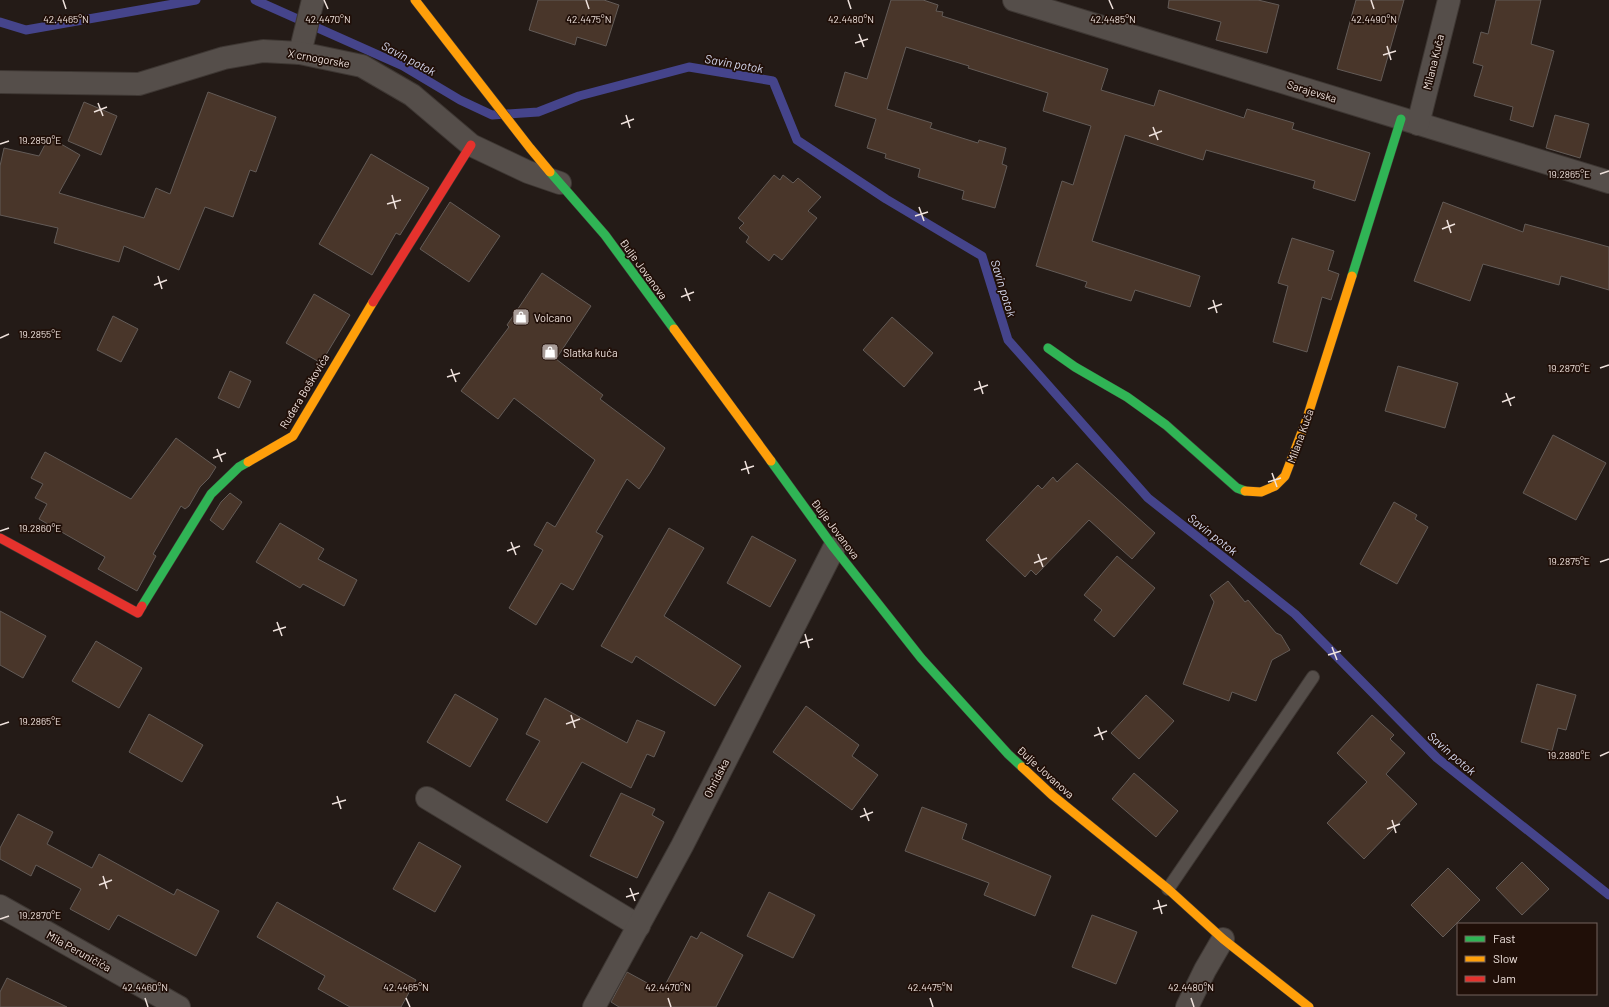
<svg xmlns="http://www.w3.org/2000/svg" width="1609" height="1007" font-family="Barlow,sans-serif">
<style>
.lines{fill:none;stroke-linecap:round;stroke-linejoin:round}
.stream{stroke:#45448b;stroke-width:9}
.building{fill:#49362a;stroke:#635b57}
.lane-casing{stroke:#3e3733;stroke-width:14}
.street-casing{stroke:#3e3733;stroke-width:24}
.fast-casing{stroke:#3e3733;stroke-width:10}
.slow-casing{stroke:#3e3733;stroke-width:10}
.jam-casing{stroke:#3e3733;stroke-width:10}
.lane{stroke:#554e4a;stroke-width:12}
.street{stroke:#554e4a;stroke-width:22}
.fast{stroke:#30b455;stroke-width:9}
.slow{stroke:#ff9f0a;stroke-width:9}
.jam{stroke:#e5322d;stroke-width:9}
.ticks{fill:none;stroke:#efe2dd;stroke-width:1.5}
.labels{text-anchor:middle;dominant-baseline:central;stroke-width:3.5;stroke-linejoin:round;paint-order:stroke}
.street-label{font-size:11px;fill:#efe2dd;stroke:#200f08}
.poi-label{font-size:11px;fill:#efe2dd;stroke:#200f08;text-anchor:start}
.water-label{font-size:12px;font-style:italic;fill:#d5d8ee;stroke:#200f08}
.ticks-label{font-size:10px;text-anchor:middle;fill:#efe2dd;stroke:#200f08;stroke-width:3.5;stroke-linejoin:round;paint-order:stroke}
</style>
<rect width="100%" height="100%" fill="#241b17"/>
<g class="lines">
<!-- stream -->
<g class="stream">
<path d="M 255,0 L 403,66 L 460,100 L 492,115 L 538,112 L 579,96 L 689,67 L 773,81 L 797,140 L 886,199 L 982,256 L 1008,340 L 1148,498 L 1295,614 L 1437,758 L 1609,895"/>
<path d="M 0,22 L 26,30 L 196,0"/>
</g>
</g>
<!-- building -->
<g class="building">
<path d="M 538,0 L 604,0 L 619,5 L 606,46 L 577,37 L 575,45 L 529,30 Z"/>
<path d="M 891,0 L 923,0 L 938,5 L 936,11 L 943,12 L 942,16 L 1108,69 L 1101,90 L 1154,106 L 1159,90 L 1244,118 L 1247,109 L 1294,123 L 1292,129 L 1370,153 L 1355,201 L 1313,188 L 1315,181 L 1206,150 L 1203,160 L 1125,135 L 1092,241 L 1200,276 L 1190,307 L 1135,290 L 1131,301 L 1085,287 L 1087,282 L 1036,266 L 1062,181 L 1073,185 L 1091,126 L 1043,111 L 1048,93 L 968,68 L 969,66 L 906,47 L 887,109 L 932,123 L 930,128 L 978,143 L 979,140 L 1006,148 L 1002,164 L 1007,166 L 995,208 L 962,199 L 964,191 L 918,177 L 920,169 L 885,158 L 886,154 L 867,148 L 876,119 L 835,106 L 845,72 L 867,79 Z"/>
<path d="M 1169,0 L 1258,0 L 1279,5 L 1267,53 L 1216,40 L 1221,22 L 1168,8 Z"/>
<path d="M 1356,0 L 1404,0 L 1381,81 L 1337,69 Z"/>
<path d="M 1496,0 L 1541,0 L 1531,44 L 1554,51 L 1533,127 L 1510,120 L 1513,107 L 1474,96 L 1483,66 L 1473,63 L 1481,32 L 1488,34 Z"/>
<path d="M 208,92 L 276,117 L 256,172 L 250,170 L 233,217 L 205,207 L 179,270 L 124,246 L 119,262 L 54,243 L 58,228 L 0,215 L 0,166 L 4,148 L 39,156 L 49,137 L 80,155 L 59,193 L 144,218 L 156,188 L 170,194 Z"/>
<path d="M 84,102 L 117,116 L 101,155 L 68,141 Z"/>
<path d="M 1555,115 L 1589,124 L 1580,158 L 1546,148 Z"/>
<path d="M 371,154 L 429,188 L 400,235 L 396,233 L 372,275 L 319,244 Z"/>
<path d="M 774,175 L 780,180 L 783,175 L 793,183 L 798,178 L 821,197 L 808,211 L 817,218 L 782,260 L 774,254 L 769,261 L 746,242 L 749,237 L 739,228 L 744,223 L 738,218 Z"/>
<path d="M 450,202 L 500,236 L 469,282 L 420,249 Z"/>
<path d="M 1443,202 L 1523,232 L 1525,224 L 1609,247 L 1609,290 L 1561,276 L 1559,285 L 1483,264 L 1470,301 L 1414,281 Z"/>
<path d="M 1292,238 L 1334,251 L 1328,270 L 1339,274 L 1331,300 L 1322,297 L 1307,352 L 1273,342 L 1288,286 L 1278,283 Z"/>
<path d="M 542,273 L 591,306 L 556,359 L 603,395 L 600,399 L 665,448 L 650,473 L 639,489 L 627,479 L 596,532 L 603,536 L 573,590 L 561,583 L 536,625 L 509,608 L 543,550 L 534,545 L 547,522 L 555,527 L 595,460 L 514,398 L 498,419 L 461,391 L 509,327 L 507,325 Z"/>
<path d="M 314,294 L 350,315 L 321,363 L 286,343 Z"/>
<path d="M 113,316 L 138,329 L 121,362 L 97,350 Z"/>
<path d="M 892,317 L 933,353 L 904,387 L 863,350 Z"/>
<path d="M 1398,366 L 1458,383 L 1445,428 L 1385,411 Z"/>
<path d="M 230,371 L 251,381 L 239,408 L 218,398 Z"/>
<path d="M 1553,435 L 1606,463 L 1576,520 L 1523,493 Z"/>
<path d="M 176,438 L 216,467 L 209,478 L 200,487 L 189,506 L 185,509 L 181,506 L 153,554 L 156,556 L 137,591 L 98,569 L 105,557 L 39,519 L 47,504 L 35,498 L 43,484 L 31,478 L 45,452 L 131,499 Z"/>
<path d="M 1077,463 L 1155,533 L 1132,559 L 1089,520 L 1036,575 L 1031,570 L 1025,577 L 986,540 L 1038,485 L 1042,489 L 1053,477 L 1057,482 Z"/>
<path d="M 230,493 L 242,502 L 223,530 L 210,520 L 221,502 Z"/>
<path d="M 1394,502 L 1417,515 L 1415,519 L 1428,527 L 1397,584 L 1360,564 Z"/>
<path d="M 280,523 L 324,549 L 318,559 L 357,580 L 344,606 L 303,584 L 300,588 L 256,562 Z"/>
<path d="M 669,528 L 704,548 L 664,616 L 741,666 L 715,706 L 636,656 L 632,663 L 601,646 Z"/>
<path d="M 752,536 L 796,560 L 770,607 L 727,583 Z"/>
<path d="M 1117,556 L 1155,588 L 1114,637 L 1094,620 L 1102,610 L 1084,595 Z"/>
<path d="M 1228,581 L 1245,602 L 1248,600 L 1276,633 L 1281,635 L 1290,650 L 1272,660 L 1256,701 L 1232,692 L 1229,701 L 1183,684 L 1214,602 L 1210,595 Z"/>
<path d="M 0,611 L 46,636 L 23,678 L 0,665 Z"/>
<path d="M 96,641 L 142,668 L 119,708 L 72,681 Z"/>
<path d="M 1537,684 L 1576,695 L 1566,730 L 1558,728 L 1552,751 L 1521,742 Z"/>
<path d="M 455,694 L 498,719 L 470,767 L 427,742 Z"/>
<path d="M 1146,695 L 1174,721 L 1139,759 L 1111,733 Z"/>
<path d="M 545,698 L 627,743 L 637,720 L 665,732 L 654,757 L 647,754 L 631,788 L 582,762 L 547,823 L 506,800 L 540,741 L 526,734 Z"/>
<path d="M 806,706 L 859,745 L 852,756 L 878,775 L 852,810 L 773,752 Z"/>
<path d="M 149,714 L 203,745 L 182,782 L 129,752 Z"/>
<path d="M 1372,715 L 1394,735 L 1390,739 L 1405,753 L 1386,774 L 1417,804 L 1364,859 L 1327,823 L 1367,782 L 1337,753 Z"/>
<path d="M 1134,773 L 1178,811 L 1156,837 L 1112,799 Z"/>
<path d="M 621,793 L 655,809 L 652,815 L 664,822 L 637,878 L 590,856 Z"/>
<path d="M 922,807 L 967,824 L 962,839 L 1051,876 L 1035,916 L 984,895 L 989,883 L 905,851 Z"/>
<path d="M 18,814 L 53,832 L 47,844 L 92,868 L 99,854 L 174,895 L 177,889 L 219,911 L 196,956 L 118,915 L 109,930 L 70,909 L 81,889 L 36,865 L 31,876 L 0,859 L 0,848 Z"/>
<path d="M 419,842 L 461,866 L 435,912 L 393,889 Z"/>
<path d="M 1522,862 L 1549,889 L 1522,915 L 1496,888 Z"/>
<path d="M 1448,868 L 1480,900 L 1443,937 L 1411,905 Z"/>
<path d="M 769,892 L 815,915 L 793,958 L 747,936 Z"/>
<path d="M 277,902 L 416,980 L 401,1007 L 350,1007 L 318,989 L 325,976 L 257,937 Z"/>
<path d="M 1092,915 L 1137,932 L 1116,984 L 1072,967 Z"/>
<path d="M 701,932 L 743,955 L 716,1007 L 619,1007 L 611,1002 L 627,972 L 662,991 L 691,936 L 697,939 Z"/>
<path d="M 7,978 L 67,1007 L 0,1007 L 0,992 Z"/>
</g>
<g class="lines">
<!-- lane casing -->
<g class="lane-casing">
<path id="lane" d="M 1168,889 L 1313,677"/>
</g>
<!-- street casing -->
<g class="street-casing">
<g id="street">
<path d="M 1014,0 L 1609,182"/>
<path d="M 300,53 L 313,0"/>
<path d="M 0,82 L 139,84 L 224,58 L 263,51 L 300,53 L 362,66 L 412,95 L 471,145 L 528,172 L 560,183"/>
<path d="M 1418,124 L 1449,0"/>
<path d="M 427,798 L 639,926"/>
<path d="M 0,906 L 179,1007"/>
<path d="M 594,1007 L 682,846 L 834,548"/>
<path d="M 1187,1007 L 1205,970 L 1223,939"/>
</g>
</g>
<!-- fast casing -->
<g class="fast-casing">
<g id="fast">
<path d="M 550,172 L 605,235 L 674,329"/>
<path d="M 1352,276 L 1401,119"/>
<path d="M 1048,348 L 1075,367 L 1127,397 L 1166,425 L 1237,488 L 1245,491"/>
<path d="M 771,461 L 834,548 L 921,658 L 1008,754 L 1022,767"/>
<path d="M 142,606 L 211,494 L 239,467 L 248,462"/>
</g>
</g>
<!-- slow casing -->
<g class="slow-casing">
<g id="slow">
<path d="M 415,0 L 530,148 L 550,172"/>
<path d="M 674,329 L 771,461"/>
<path d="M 248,462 L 293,436 L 373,302"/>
<path d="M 1245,491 L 1261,492 L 1275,486 L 1285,476 L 1306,421 L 1352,276"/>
<path d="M 1022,767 L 1052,795 L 1168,889 L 1223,939 L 1309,1007"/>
</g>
</g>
<!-- jam casing -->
<g class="jam-casing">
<g id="jam">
<path d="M 373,302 L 471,145"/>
<path d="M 0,538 L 138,613 L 142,606"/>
</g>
</g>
<!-- lane -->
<use href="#lane" class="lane"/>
<!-- street -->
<use href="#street" class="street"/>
<!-- fast -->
<use href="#fast" class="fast"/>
<!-- slow -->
<use href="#slow" class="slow"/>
<!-- jam -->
<use href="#jam" class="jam"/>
</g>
<!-- ticks -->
<path class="ticks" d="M 63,0 L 66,9M 324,0 L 328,9M 586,0 L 589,9M 848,0 L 851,9M 1109,0 L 1113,9M 1371,0 L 1374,9M 859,34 L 864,47M 855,43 L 868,39M 1387,46 L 1391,60M 1383,55 L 1396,51M 98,103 L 103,116M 94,112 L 107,107M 626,115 L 630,128M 621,124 L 634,119M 1153,127 L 1158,140M 1149,136 L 1162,131M 0,144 L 9,141M 1600,174 L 1609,171M 392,195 L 396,209M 387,204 L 401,200M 919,207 L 924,221M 915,216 L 928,212M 1447,220 L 1451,233M 1442,229 L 1455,224M 158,276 L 162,289M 154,285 L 167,280M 685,288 L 690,301M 681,297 L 694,292M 1213,300 L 1217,313M 1208,309 L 1222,304M 0,338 L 9,334M 1600,368 L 1609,365M 451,369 L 456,382M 447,377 L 460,373M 979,381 L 983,394M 974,390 L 988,385M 1506,393 L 1511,406M 1502,402 L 1515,397M 217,449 L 222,462M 213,458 L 226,453M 745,461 L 749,474M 741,470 L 754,466M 1272,473 L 1277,487M 1268,482 L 1281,478M 0,531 L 9,528M 511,542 L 516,555M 507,551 L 520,546M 1038,554 L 1043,567M 1600,562 L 1609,559M 1034,563 L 1047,558M 277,622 L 282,636M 273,631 L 286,627M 805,634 L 809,648M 800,643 L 813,639M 1332,647 L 1337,660M 1328,655 L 1341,651M 571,715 L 575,728M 566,724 L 580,719M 0,725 L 9,722M 1098,727 L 1103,740M 1094,736 L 1107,731M 1600,756 L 1609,752M 337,796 L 341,809M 332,804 L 346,800M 864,808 L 869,821M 860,817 L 873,812M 1392,820 L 1396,833M 1387,829 L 1400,824M 103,876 L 107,889M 99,885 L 112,880M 630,888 L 635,901M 626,897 L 639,893M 1158,900 L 1162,914M 1153,909 L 1167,905M 0,919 L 9,916M 145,998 L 148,1007M 406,998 L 410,1007M 668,998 L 671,1007M 930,998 L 933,1007M 1191,998 L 1194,1007"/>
<!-- icons -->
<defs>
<g id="shop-square" transform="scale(0.9)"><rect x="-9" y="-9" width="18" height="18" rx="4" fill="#a89c98" stroke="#200f08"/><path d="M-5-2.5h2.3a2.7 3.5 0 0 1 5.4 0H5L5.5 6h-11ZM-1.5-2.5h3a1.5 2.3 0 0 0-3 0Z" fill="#fff"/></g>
</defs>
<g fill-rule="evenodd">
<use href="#shop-square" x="521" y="317"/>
<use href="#shop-square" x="550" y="352"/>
</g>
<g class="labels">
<!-- street labels -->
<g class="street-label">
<text transform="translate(319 58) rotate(10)">X crnogorske</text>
<text transform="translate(1433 62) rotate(-76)">Milana Kuča</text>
<text transform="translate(1312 91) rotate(17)">Sarajevska</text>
<text transform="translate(644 269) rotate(54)">Đulje Jovanova</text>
<text transform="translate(304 391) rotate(-59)">Ruđera Boškovića</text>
<text transform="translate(1300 436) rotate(-70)">Milana Kuča</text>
<text transform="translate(836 529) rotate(53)">Đulje Jovanova</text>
<text transform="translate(1046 772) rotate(42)">Đulje Jovanova</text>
<text transform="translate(716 778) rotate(-63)">Ohridska</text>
<text transform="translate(79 951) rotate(29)">Mila Peruničića</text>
</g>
<!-- poi labels -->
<g class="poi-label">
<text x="534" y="317">Volcano</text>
<text x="563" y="352">Slatka kuća</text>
</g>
<!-- water labels -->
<g class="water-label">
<text transform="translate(409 58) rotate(28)">Savin potok</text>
<text transform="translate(734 63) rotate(10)">Savin potok</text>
<text transform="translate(1004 288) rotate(73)">Savin potok</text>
<text transform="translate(1213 534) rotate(38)">Savin potok</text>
<text transform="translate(1452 753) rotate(41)">Savin potok</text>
</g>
</g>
<g class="ticks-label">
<text x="1374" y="23">42.4490°N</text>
<text x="66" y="23">42.4465°N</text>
<text x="328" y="23">42.4470°N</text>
<text x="589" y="23">42.4475°N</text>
<text x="851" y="23">42.4480°N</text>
<text x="1113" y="23">42.4485°N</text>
<text x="40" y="144">19.2850°E</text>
<text x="1569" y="178">19.2865°E</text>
<text x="40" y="338">19.2855°E</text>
<text x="1569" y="372">19.2870°E</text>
<text x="40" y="532">19.2860°E</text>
<text x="1569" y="565">19.2875°E</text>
<text x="40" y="725">19.2865°E</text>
<text x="1569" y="759">19.2880°E</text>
<text x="40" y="919">19.2870°E</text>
<text x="145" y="991">42.4460°N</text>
<text x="406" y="991">42.4465°N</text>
<text x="668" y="991">42.4470°N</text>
<text x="930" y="991">42.4475°N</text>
<text x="1191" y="991">42.4480°N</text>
</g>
<!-- legend -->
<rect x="1457" y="923" width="140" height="72" fill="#200f08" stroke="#73635d"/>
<rect x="1465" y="936" width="20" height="6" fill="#30b455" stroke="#73635d"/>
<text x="1493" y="943" font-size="12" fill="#efe2dd">Fast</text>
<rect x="1465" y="956" width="20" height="6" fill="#ff9f0a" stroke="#73635d"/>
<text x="1493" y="963" font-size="12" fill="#efe2dd">Slow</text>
<rect x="1465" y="976" width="20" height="6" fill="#e5322d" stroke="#73635d"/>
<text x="1493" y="983" font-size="12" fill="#efe2dd">Jam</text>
</svg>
